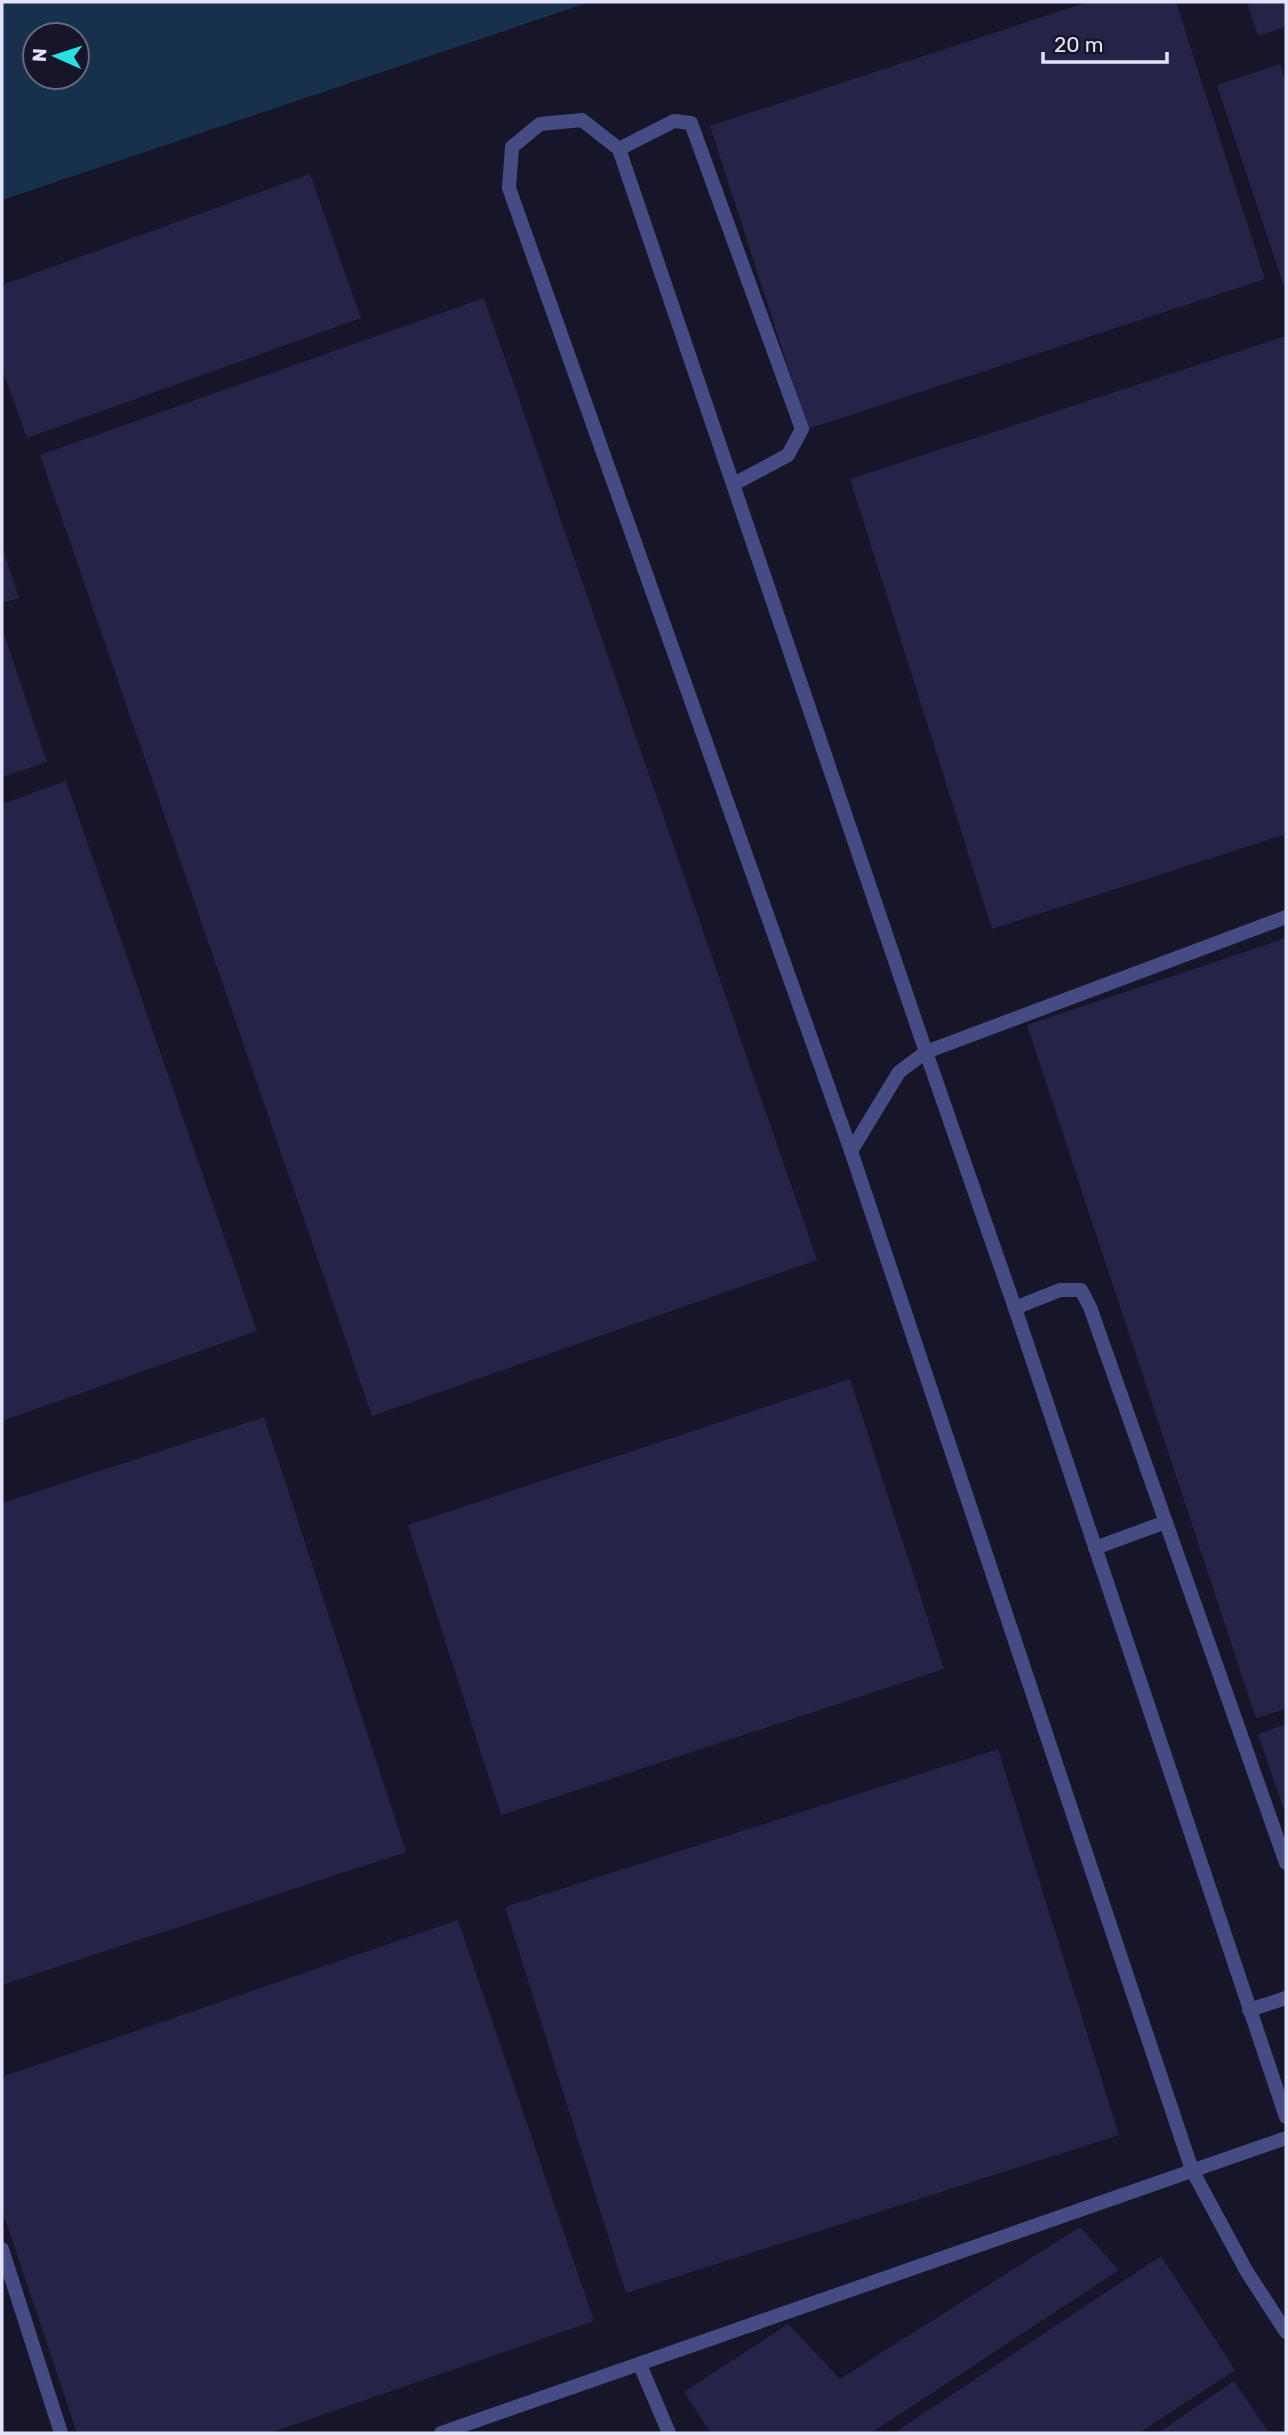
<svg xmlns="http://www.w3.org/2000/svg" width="1288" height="2435" font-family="Rubik,sans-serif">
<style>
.water{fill:#17314c;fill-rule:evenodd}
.building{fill:#262348}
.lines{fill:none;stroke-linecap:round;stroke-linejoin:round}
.service{stroke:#464c83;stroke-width:14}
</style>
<rect width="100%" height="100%" fill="#16152a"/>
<!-- water -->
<path class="water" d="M 2,2 L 590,2 L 2,200 ZM 35,35 L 77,35 L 77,77 L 35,77 Z"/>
<!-- building -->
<g class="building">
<path d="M 1088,2 L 1176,2 L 1265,279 L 808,429 L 710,126 Z"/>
<path d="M 1247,2 L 1286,2 L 1286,27 L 1258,36 Z"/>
<path d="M 1280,64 L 1286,83 L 1286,285 L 1284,286 L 1217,85 Z"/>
<path d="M 310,174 L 361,318 L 27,438 L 2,368 L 2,285 Z"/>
<path d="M 484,298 L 817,1260 L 372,1416 L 40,455 Z"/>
<path d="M 1286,336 L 1286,834 L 992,929 L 850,479 Z"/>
<path d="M 2,546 L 19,598 L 2,603 Z"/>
<path d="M 2,628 L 47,762 L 2,777 Z"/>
<path d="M 66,781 L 257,1331 L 2,1421 L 2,804 Z"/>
<path d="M 1286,938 L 1286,1709 L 1256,1718 L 1027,1025 Z"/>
<path d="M 850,1379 L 944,1669 L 501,1815 L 408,1525 Z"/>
<path d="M 264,1417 L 406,1852 L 2,1985 L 2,1503 Z"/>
<path d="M 1286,1724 L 1286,1816 L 1258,1734 Z"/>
<path d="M 998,1749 L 1119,2135 L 626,2293 L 505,1907 Z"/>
<path d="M 458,1920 L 594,2321 L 270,2433 L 77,2433 L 2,2210 L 2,2077 Z"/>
<path d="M 1080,2227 L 1119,2270 L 871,2433 L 711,2433 L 684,2392 L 788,2324 L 840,2379 Z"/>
<path d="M 1161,2256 L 1235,2370 L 1139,2433 L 894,2433 Z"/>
<path d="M 1234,2381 L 1269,2433 L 1158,2433 Z"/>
</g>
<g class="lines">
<!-- service -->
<g class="service">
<path d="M 619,149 L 674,121 L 691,123 L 802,429 L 788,455 L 734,484"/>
<path d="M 851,1151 L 899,1072 L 926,1052 L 1286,917"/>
<path d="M 1015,1308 L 1060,1290 L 1081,1290 L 1090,1307 L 1286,1863"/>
<path d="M 1095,1548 L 1166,1522"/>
<path d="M 1249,2010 L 1286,1998"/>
<path d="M 1286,2117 L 1015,1308 L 926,1052 L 619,149 L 582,120 L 540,124 L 512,147 L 509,188 L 851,1151 L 1192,2170 L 1247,2272 L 1286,2332"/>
<path d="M 2,2249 L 61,2433"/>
<path d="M 640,2365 L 669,2433"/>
<path d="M 441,2433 L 1286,2138"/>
</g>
</g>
<!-- border -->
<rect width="1288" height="2435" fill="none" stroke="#e2e2fb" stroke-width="7"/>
<!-- north arrow -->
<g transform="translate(56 56) rotate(273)"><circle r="33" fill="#16152a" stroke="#68677e" stroke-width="2"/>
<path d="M0-5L12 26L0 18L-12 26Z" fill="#27e2dd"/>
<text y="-10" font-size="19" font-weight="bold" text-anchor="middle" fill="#e2e2fb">N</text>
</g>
<!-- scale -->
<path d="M1043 52v10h124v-10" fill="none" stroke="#e2e2fb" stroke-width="3.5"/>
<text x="1054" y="52" font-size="21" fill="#e2e2fb" stroke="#16152a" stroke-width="5" paint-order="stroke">20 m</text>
</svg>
